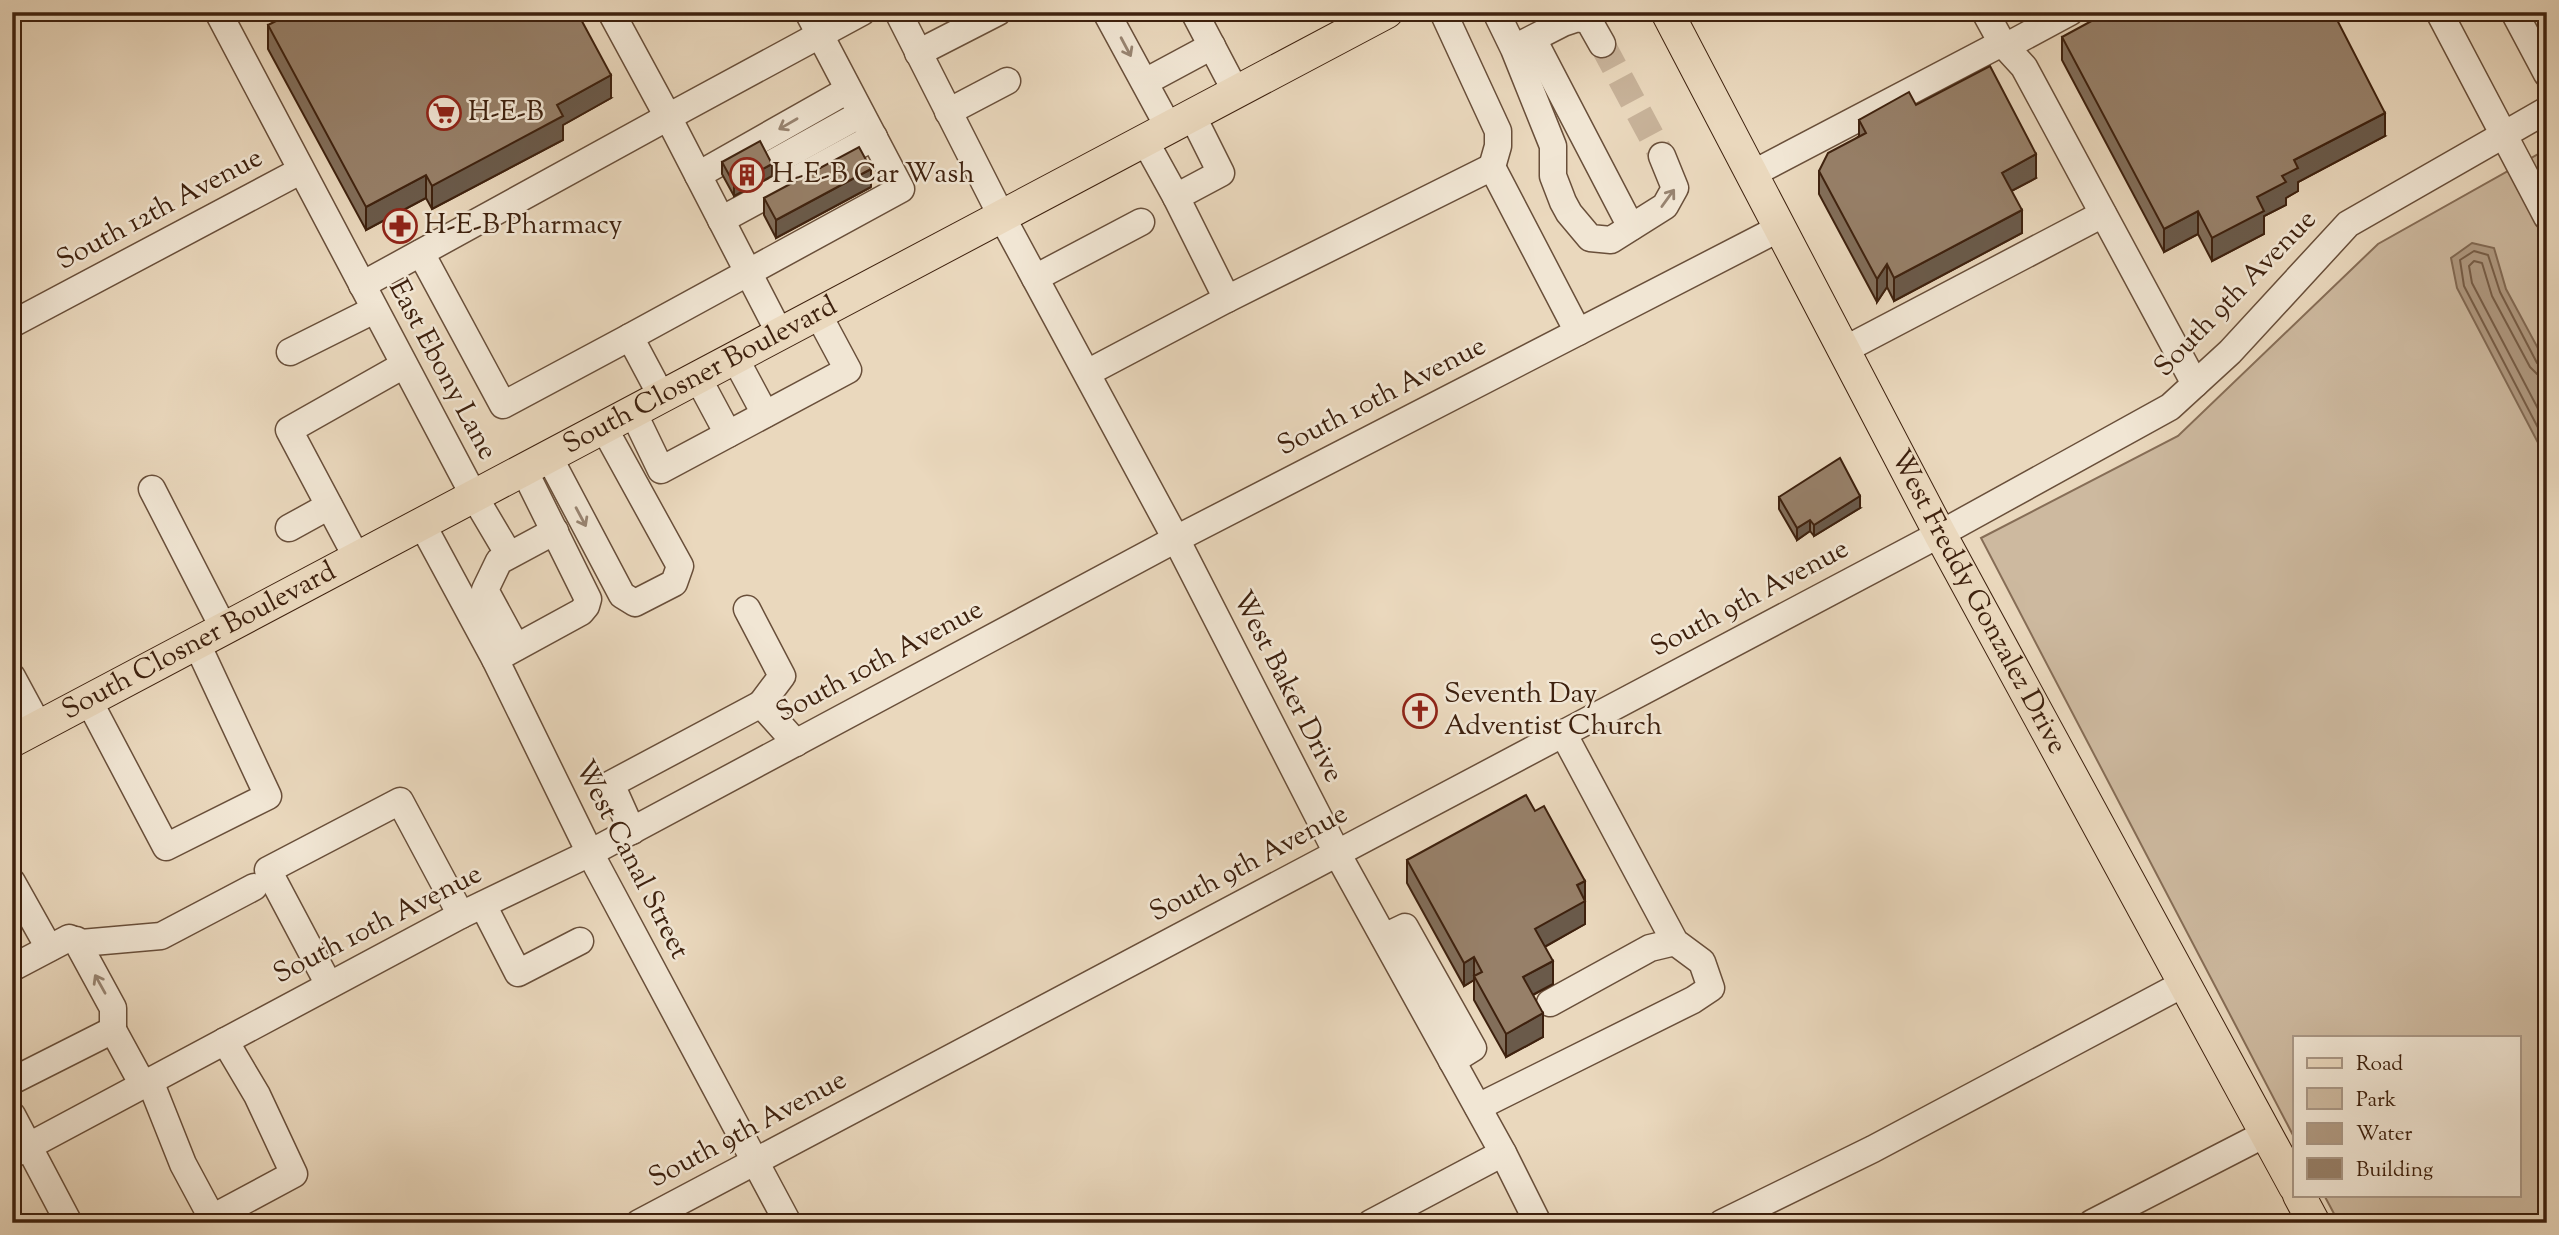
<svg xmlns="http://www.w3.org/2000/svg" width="2559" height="1235" font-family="'Sorts Mill Goudy',serif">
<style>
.green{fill:#cdb99f;stroke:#866d56;stroke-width:2}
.water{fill:#b09a82;stroke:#826a54;stroke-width:2}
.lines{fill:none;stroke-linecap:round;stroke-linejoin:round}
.shore{stroke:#775e48;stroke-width:2}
.minor-tunnel{stroke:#c8b39a;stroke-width:26;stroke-dasharray:26 13;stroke-linecap:butt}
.minor-casing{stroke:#694f3a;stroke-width:29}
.major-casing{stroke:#3e210e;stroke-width:34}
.minor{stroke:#f1e6d4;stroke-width:26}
.major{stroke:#ead8bd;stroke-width:32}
.wall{fill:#826e5a;stroke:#3e210e;stroke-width:2}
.shaded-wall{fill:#6a5a4a;stroke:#3e210e;stroke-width:2}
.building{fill:#978069;stroke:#3e210e;stroke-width:2}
.oneway{stroke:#988471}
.labels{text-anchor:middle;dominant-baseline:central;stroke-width:5;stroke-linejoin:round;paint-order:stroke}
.poi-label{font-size:28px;fill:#3e210e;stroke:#f1e6d4;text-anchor:start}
.street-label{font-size:28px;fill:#3e210e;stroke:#f1e6d4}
</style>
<rect width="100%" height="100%" fill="#ead8bd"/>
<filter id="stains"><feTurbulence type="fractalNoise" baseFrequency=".00286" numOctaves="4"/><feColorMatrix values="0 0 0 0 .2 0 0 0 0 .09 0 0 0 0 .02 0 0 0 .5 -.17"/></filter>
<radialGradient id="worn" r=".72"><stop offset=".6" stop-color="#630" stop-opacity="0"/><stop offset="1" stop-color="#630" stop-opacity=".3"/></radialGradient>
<!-- green -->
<path class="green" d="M 2547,149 L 2547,1223 L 2339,1223 L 2324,1195 L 2519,1195 L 2519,1037 L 2295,1037 L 2295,1139 L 1981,538 L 2178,436 L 2378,244 Z"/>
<!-- water -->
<path class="water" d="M 2472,243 L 2494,248 L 2506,289 L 2547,365 L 2547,460 L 2457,288 L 2451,258 Z"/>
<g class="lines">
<!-- shore -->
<g class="shore">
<path d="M 2547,367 L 2537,363 L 2500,292 L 2488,255 L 2474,251 L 2460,260 L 2464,286 L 2547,445"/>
<path d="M 2547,376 L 2537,374 L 2530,367 L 2492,296 L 2482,263 L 2474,261 L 2469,266 L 2472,283 L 2547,426"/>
</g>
<!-- minor-tunnel -->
<path class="minor-tunnel" d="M 1602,44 L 1662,156"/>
<!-- minor casing -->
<g class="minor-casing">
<g id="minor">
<path d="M 218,12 L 474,496 L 509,555"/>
<path d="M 611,12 L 668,117 L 862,12"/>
<path d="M 898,12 L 1002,217 L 1176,539 L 1337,853 L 1503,1153 L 1538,1223"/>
<path d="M 1106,12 L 1169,128"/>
<path d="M 1194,12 L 1236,92"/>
<path d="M 1443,12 L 1498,131 L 1498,146 L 1492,167"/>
<path d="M 1496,12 L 1514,49 L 1553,146 L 1553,176 L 1563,202 L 1569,213 L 1590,238 L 1611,240 L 1665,206 L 1675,188 L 1662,156"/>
<path d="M 1985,12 L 2002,43 L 2024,67 L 2195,384"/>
<path d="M 2439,12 L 2547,217"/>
<path d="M 2514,12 L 2547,74"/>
<path d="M 1533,39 L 1631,227"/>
<path d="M 1518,46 L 1563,23 L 1578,18 L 1589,21 L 1602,44"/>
<path d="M 2005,47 L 2070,12"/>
<path d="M 918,53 L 998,12"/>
<path d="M 1145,82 L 1212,46"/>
<path d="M 948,112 L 1007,81"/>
<path d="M 1192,115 L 1221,173 L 1176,197 L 1227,299"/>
<path d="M 1145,141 L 1176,197"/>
<path d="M 767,166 L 861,114"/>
<path d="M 1752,174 L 2002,43"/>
<path d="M 698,175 L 848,90"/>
<path d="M 721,220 L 874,137"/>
<path d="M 421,253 L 503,405 L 630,337"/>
<path d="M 1035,278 L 1141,222"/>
<path d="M 362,285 L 668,117 L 780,334"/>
<path d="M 12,324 L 300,171"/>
<path d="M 1844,350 L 2103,214"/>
<path d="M 290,352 L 374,310"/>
<path d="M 735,358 L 765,414"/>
<path d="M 1087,373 L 1227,299 L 1492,167 L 1578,332"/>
<path d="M 698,378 L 728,434"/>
<path d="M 662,397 L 630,337 L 901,189 L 808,12"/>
<path d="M 633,412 L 661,470 L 848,370 L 818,314"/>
<path d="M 549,457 L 622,595 L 635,603 L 674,583 L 680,566 L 604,428"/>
<path d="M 152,489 L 224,629"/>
<path d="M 422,524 L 495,659 L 590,853 L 788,1223"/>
<path d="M 289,528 L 329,506"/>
<path d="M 357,558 L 289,430 L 404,365"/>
<path d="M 747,609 L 782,676 L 761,704"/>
<path d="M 516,647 L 485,590 L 499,561 L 555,531"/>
<path d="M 495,659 L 581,612 L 586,606 L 588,599 L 524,470"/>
<path d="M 12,677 L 39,727"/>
<path d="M 89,701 L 166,847 L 268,796 L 197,644"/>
<path d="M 632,831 L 611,784 L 761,704 L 796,743"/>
<path d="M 12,882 L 49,948"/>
<path d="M 483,905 L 518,973 L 580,941"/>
<path d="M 1384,937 L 1405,927 L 1473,1048 L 1452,1061"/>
<path d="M 76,940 L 113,1008 L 113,1030"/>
<path d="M 12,968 L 69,938 L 81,943 L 161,936 L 254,887"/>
<path d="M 329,985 L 268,870 L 400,801 L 461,915"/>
<path d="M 1550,1003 L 1650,948 L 1675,942"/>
<path d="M 12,1081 L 113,1030 L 143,1085"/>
<path d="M 150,1081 L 183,1164 L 212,1218 L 294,1174 L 257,1095 L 225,1041"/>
<path d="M 1478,1107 L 1693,1000 L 1711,988 L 1702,962 L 1675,942 L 1563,733"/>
<path d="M 12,1115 L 69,1223"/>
<path d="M 12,1155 L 461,915 L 590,853 L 1176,539 L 1780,228"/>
<path d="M 639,1223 L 1940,534 L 2170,407 L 2230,352 L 2348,224 L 2547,110"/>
<path d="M 1371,1223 L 1503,1153"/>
<path d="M 1722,1223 L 1873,1149 L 2185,983"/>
<path d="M 2092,1223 L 2267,1133"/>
</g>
</g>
<!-- major casing -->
<g class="major-casing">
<g id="major">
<path id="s1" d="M 1667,12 L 1940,534 L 2295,1187"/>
<path id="s2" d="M 12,741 L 1387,12"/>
<path d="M 2299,1195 L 2314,1223"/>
</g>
</g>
<!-- minor -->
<use href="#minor" class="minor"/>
<!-- major -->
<use href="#major" class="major"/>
</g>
<!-- wall -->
<g class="wall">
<path d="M 268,25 L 611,98 L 563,125 L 563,140 L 432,209 L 426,198 L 366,230 L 268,49 Z"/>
<path d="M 2062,37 L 2385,136 L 2298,182 L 2298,191 L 2286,198 L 2286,205 L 2264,216 L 2264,234 L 2212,261 L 2198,234 L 2164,252 L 2062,60 Z"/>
<path d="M 1916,105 L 2036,178 L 2011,191 L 2022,233 L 1894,301 L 1887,287 L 1877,302 L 1819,194 L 1819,171 L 1859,136 L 1859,120 Z"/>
<path d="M 722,162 L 772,176 L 734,196 L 722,174 Z"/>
<path d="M 871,187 L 776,238 L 764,215 L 764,198 Z"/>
<path d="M 1779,497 L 1860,508 L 1814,536 L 1810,531 L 1797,540 L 1779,509 Z"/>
<path d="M 1535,811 L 1585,881 L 1585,924 L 1545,947 L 1553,984 L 1533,995 L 1543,1037 L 1506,1057 L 1474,1000 L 1474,980 L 1464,986 L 1407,883 L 1407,860 Z"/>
</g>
<!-- shaded-wall -->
<g class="shaded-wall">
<path d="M 611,75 L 611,98 L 563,125 L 563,140 L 432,209 L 432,186 L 557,105 Z"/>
<path d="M 2385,113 L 2385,136 L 2298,182 L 2298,191 L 2286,198 L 2286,205 L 2264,216 L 2264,234 L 2212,261 L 2212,238 L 2257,197 L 2282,176 L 2294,160 Z"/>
<path d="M 2036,154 L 2036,178 L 2002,196 L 2002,173 Z"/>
<path d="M 772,164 L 772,176 L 734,196 L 734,184 Z"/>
<path d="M 871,169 L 871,187 L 776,238 L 776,220 Z"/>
<path d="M 426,175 L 426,198 L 366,230 L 366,207 Z"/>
<path d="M 2022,210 L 2022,233 L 1894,301 L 1894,278 Z"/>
<path d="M 2198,211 L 2198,234 L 2164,252 L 2164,229 Z"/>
<path d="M 1887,264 L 1887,287 L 1877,302 L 1877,279 Z"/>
<path d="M 1860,496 L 1860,508 L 1814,536 L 1814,525 Z"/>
<path d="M 1810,520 L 1810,531 L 1797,540 L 1797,528 Z"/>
<path d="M 1585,881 L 1585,924 L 1535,952 L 1535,929 L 1577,885 Z"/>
<path d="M 1474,957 L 1474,980 L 1464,986 L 1464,963 Z"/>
<path d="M 1553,961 L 1553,984 L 1523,1000 L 1523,977 Z"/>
<path d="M 1543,1013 L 1543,1037 L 1506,1057 L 1506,1034 Z"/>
</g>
<!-- building -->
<g class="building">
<path d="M 294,12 L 577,12 L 611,75 L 557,105 L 563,116 L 432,186 L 426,175 L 366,207 L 268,25 Z"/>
<path d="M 2108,12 L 2333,12 L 2385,113 L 2294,160 L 2298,168 L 2282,176 L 2286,182 L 2257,197 L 2264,211 L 2212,238 L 2198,211 L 2164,229 L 2062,37 Z"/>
<path d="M 1990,66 L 2036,154 L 2002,173 L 2022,210 L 1894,278 L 1887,264 L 1877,279 L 1819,171 L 1828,153 L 1866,133 L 1859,120 L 1909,92 L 1916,105 Z"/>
<path d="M 760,141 L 772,164 L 734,184 L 722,162 Z"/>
<path d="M 859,147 L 871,169 L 776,220 L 764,198 Z"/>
<path d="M 1840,458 L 1860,496 L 1814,525 L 1810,520 L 1797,528 L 1779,497 Z"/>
<path d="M 1526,795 L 1535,811 L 1544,806 L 1585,881 L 1577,885 L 1585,901 L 1535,929 L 1553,961 L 1523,977 L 1543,1013 L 1506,1034 L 1474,976 L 1482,972 L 1474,957 L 1464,963 L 1407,860 Z"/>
</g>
<!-- one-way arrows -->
<defs><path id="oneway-shaft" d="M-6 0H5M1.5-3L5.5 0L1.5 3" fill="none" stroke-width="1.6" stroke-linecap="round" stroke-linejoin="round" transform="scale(1.75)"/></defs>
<g class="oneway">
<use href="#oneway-shaft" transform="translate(1126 47) rotate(62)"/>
<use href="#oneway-shaft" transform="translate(788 124) rotate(150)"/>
<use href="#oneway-shaft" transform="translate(1668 198) rotate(-54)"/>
<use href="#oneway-shaft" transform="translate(581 517) rotate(62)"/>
<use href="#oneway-shaft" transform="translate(100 984) rotate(-119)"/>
</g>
<!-- icons -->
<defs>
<g id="supermarket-ring" transform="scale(1.75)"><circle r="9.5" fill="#f1e6d4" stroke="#8f2418" stroke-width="1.5"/><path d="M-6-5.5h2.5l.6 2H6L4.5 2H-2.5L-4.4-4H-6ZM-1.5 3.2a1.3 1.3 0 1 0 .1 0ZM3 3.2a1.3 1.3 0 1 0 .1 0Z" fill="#8f2418"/></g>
<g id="building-ring" transform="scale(1.75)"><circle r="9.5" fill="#f1e6d4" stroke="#8f2418" stroke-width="1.5"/><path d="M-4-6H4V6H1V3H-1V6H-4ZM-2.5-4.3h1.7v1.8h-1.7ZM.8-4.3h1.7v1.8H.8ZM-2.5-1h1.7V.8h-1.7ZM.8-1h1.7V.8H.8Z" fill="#8f2418"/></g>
<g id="pharmacy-ring" transform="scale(1.75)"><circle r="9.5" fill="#f1e6d4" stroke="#8f2418" stroke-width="1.5"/><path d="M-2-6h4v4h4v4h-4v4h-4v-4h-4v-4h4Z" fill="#8f2418"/></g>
<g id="church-ring" transform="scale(1.75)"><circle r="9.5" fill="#f1e6d4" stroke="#8f2418" stroke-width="1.5"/><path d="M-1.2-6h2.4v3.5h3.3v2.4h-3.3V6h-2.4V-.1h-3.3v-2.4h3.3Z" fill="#8f2418"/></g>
</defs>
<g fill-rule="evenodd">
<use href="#supermarket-ring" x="444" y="113"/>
<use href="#building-ring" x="747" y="175"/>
<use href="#pharmacy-ring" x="400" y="226"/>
<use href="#church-ring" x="1420" y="711"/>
</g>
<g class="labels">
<!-- poi labels -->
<g class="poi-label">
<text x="468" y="113">H-E-B</text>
<text x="772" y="175">H-E-B Car Wash</text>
<text x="424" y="226">H-E-B Pharmacy</text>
<text x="1444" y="695">Seventh Day<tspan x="1444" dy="32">Adventist Church</tspan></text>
</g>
<!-- street labels -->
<g class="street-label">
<text transform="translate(160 210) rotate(-28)">South 12th Avenue</text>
<text transform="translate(2236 294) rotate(-46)">South 9th Avenue</text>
<text transform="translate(442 370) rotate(62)">East Ebony Lane</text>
<text stroke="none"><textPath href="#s2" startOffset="779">South Closner Boulevard</textPath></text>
<text transform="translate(1382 397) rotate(-27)">South 10th Avenue</text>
<text transform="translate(1750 599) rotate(-28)">South 9th Avenue</text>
<text stroke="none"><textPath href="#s1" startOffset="667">West Freddy Gonzalez Drive</textPath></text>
<text stroke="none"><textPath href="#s2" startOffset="212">South Closner Boulevard</textPath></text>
<text transform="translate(880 662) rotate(-28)">South 10th Avenue</text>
<text transform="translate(1287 687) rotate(63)">West Baker Drive</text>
<text transform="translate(631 860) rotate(63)">West Canal Street</text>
<text transform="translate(1249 864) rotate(-28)">South 9th Avenue</text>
<text transform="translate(378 925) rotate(-27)">South 10th Avenue</text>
<text transform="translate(748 1130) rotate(-28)">South 9th Avenue</text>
</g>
</g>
<!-- margin -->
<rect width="2559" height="1235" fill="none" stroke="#ead8bd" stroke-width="42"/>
<rect x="14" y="14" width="2531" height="1207" fill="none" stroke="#3e210e" stroke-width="3.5"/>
<rect x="21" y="21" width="2517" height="1193" fill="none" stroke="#3e210e" stroke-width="2"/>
<!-- legend -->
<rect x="2293" y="1036" width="228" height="161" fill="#f1e6d4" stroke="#a99785" stroke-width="2"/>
<rect x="2307" y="1058" width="35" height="10" fill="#ead8bd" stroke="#a99785" stroke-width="2"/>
<text x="2356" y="1070" font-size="21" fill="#3e210e">Road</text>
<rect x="2307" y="1088" width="35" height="21" fill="#cdb99f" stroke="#a99785" stroke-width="2"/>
<text x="2356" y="1106" font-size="21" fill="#3e210e">Park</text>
<rect x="2307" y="1123" width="35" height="21" fill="#b09a82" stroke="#a99785" stroke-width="2"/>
<text x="2356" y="1140" font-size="21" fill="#3e210e">Water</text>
<rect x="2307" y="1158" width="35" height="21" fill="#978069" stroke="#a99785" stroke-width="2"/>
<text x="2356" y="1176" font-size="21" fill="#3e210e">Building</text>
<rect width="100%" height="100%" filter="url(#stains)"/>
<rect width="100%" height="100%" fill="url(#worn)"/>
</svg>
